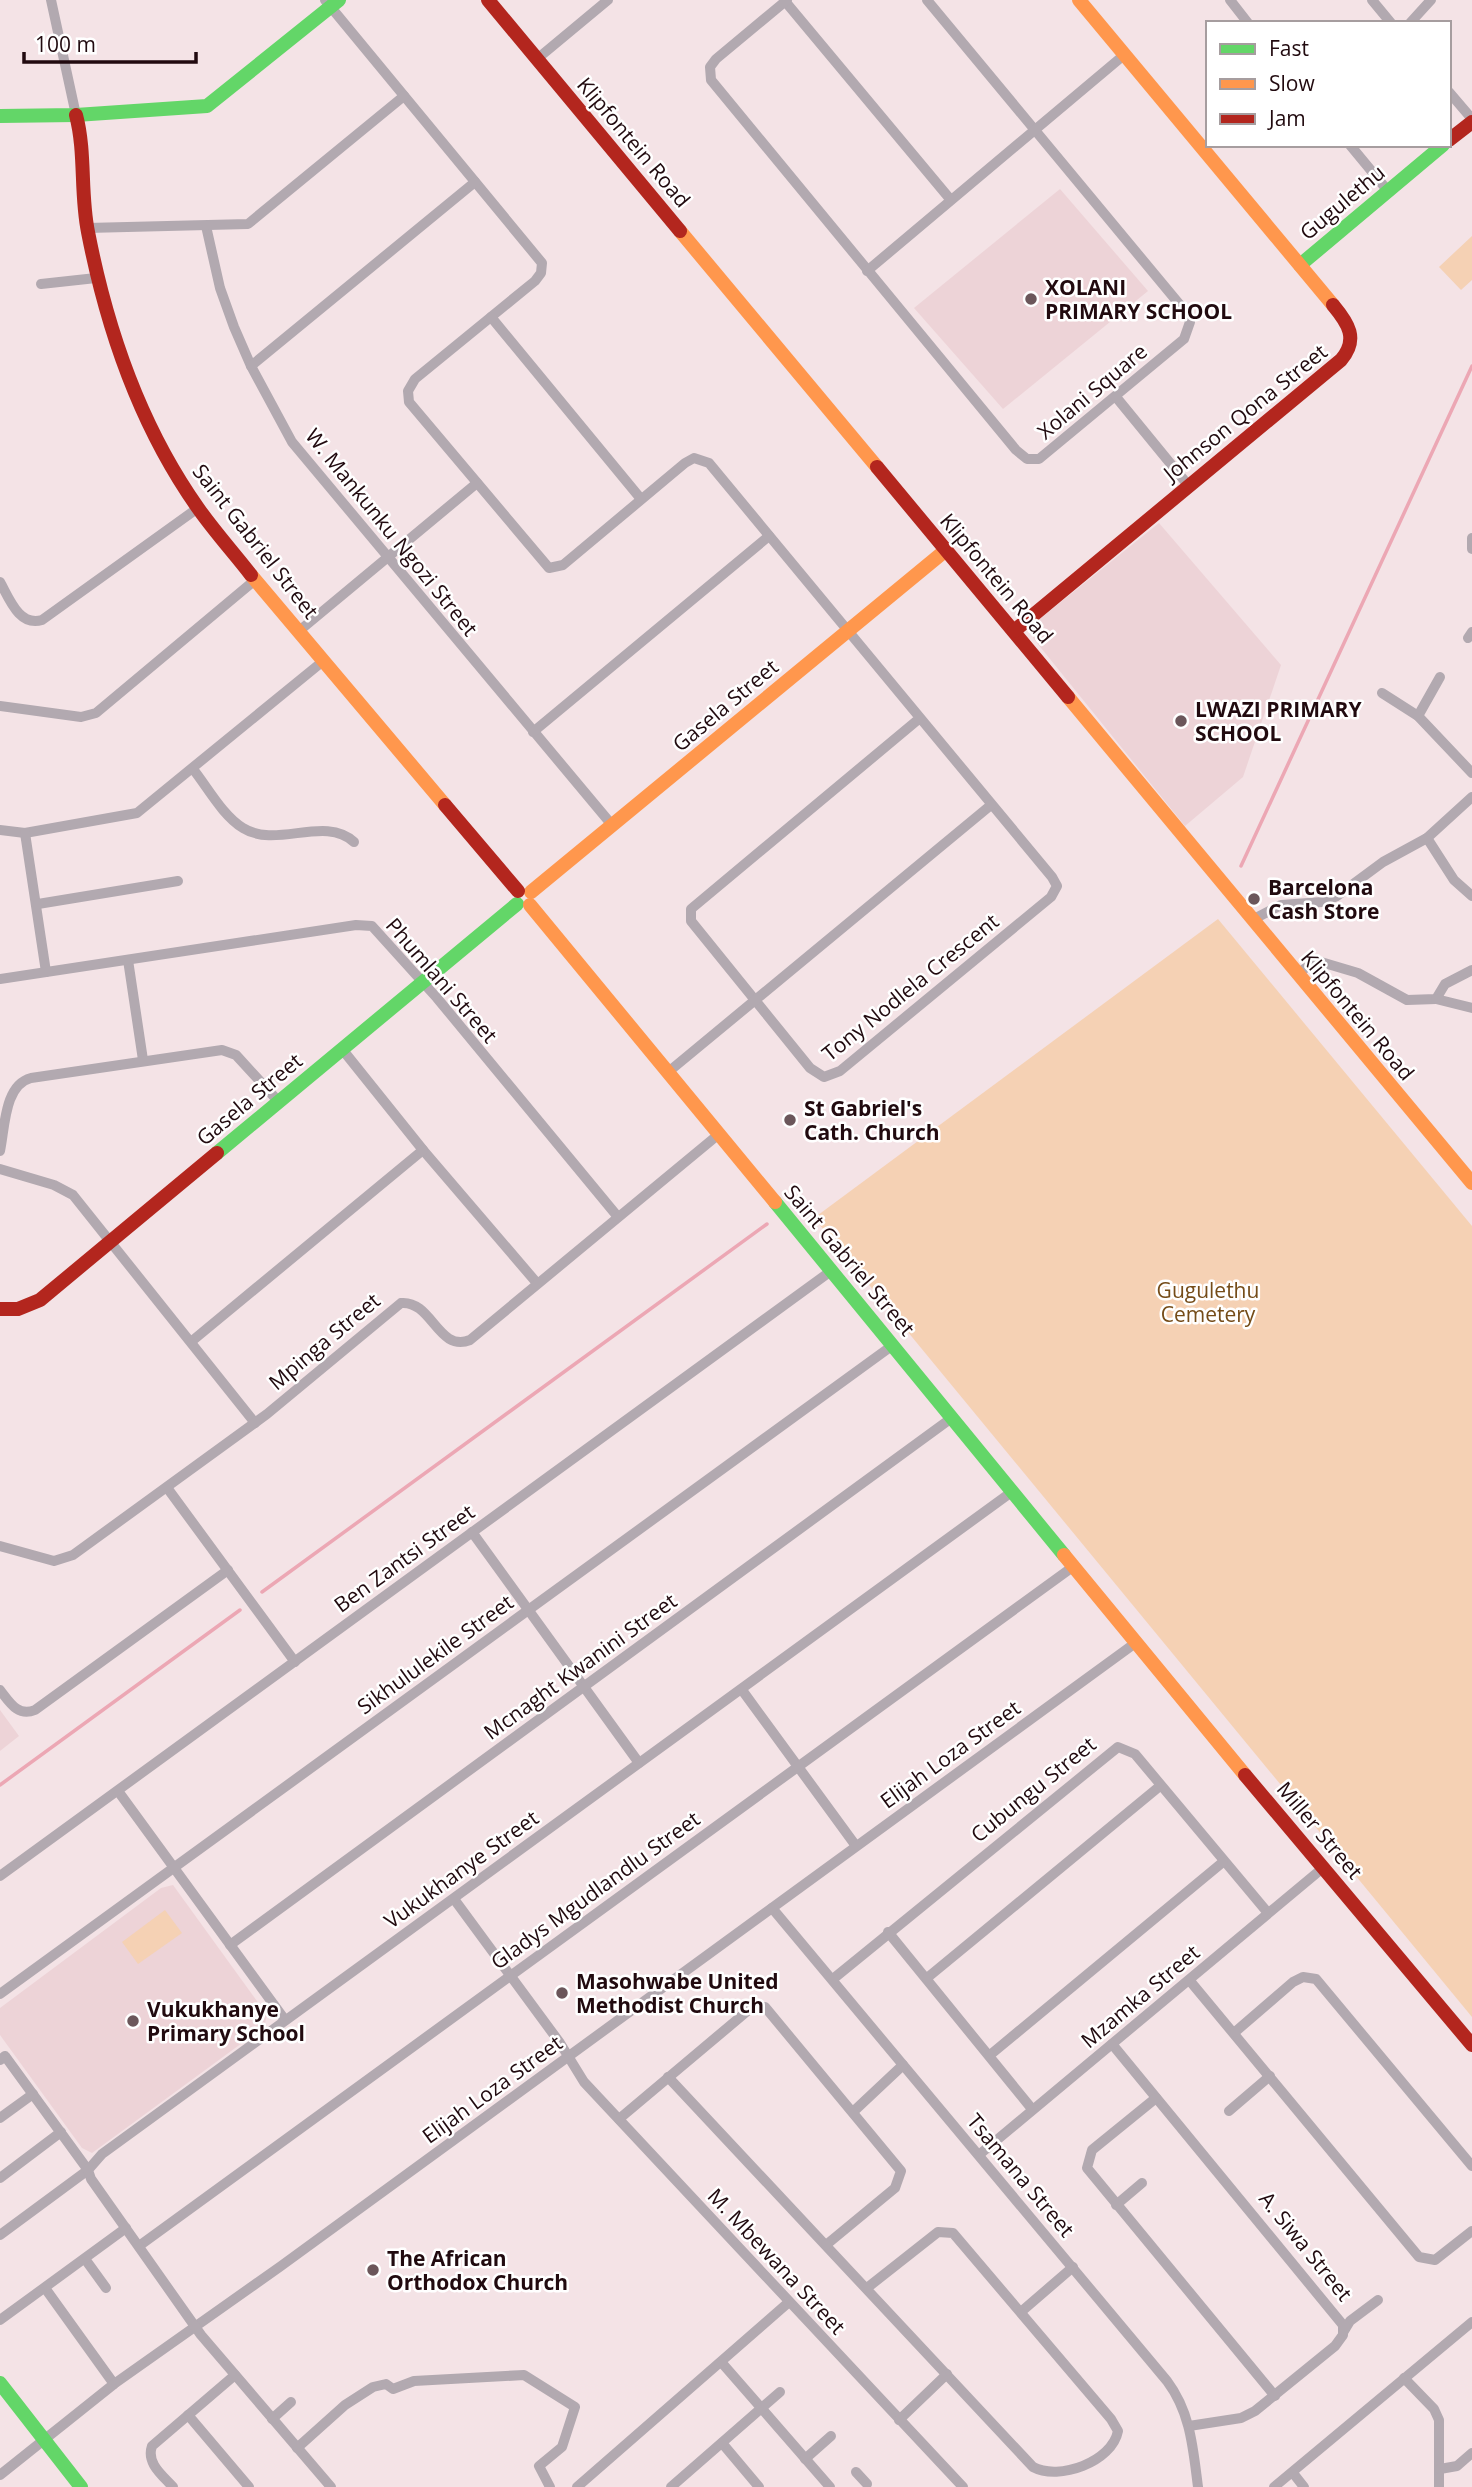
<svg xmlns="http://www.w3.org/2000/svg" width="1472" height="2487" font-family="'Open Sans',sans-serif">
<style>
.built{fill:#edd3d7}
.green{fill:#f5d1b4}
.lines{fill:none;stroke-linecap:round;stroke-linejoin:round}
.stream{stroke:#eca7b4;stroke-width:3.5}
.street{stroke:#b2a9b0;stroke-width:10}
.fast{stroke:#63d668;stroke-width:14}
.slow{stroke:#ff974d;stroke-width:14}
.jam{stroke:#b3261e;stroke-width:14}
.poi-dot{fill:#6b565a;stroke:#fff;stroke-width:2.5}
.labels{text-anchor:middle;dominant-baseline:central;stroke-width:5;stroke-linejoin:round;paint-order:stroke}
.street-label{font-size:21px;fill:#210a0f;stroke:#fff}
.poi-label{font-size:21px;font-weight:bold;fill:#210a0f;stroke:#fff;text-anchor:start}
.park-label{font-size:21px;fill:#754c18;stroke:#fff}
</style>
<rect width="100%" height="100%" fill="#f4e3e6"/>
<!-- built -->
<g class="built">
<path d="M 1060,189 L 1148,291 L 1003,409 L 914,308 Z"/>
<path d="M 1159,523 L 1281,665 L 1243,777 L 1185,826 L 1033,638 L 1036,622 Z"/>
<path d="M 0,1710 L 19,1736 L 0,1751 Z"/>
<path d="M 173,1885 L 267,2015 L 264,2027 L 92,2153 L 82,2148 L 0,2035 L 0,2008 L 161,1888 Z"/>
</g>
<!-- green -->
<g class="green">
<path d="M 1472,236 L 1472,280 L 1461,290 L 1439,267 Z"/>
<path d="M 1218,919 L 1472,1226 L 1472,2017 L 814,1218 Z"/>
<path d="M 165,1910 L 182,1933 L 138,1964 L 122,1942 Z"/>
</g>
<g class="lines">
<!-- stream -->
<g class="stream">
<path d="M 1241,866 L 1472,366"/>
<path d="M 262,1592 L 767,1224"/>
<path d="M 0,1785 L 240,1610"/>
</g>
<!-- street -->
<g class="street">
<path d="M 51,0 L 76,115"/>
<path d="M 325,0 L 542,263 L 541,273 L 535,281 L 415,379 L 408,391 L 409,402 L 549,568 L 563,565 L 685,463 L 694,458 L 709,463 L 1052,877 L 1057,886 L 1051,897 L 840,1071 L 824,1077 L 810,1068 L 691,921 L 691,909 L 920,718"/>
<path d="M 784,0 L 950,199"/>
<path d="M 787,0 L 716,59 L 710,67 L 711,80 L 1016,450 L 1027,459 L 1039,459 L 1184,339 L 1190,322 L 1185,311 L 927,0"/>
<path d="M 1230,0 L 1248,23"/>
<path d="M 1372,0 L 1391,23"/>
<path d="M 1410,23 L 1431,0"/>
<path d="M 537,59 L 608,0"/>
<path d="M 1449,92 L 1472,119"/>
<path d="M 1350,145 L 1388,191"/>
<path d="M 206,226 L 220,288 L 234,327 L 251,366 L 292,442 L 612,825"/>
<path d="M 87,228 L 248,224 L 404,96"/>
<path d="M 867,271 L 1124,55"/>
<path d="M 41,284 L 96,278"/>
<path d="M 491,317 L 641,499"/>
<path d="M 251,366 L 475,182"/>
<path d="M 1116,397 L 1188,485"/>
<path d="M 1472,538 L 1472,549"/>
<path d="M 0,582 C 9,598 19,627 42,620 L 198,508"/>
<path d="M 299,631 L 477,483"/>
<path d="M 1468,638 L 1472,632"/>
<path d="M 1382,693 L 1418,716 L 1472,773"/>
<path d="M 0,706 L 81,717 L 96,713 L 255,580"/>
<path d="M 1418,716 L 1440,677"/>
<path d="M 533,732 L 769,536"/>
<path d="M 193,769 C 208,788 223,816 243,828 C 276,849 325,815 354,842"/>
<path d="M 0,830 L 25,833 L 137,813 L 322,662"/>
<path d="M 25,833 L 46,972"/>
<path d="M 1427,838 L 1454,880 L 1472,896"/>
<path d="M 38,904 L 178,881"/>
<path d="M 1252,920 L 1281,905 L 1322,902 L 1337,896 L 1383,862 L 1427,838 L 1472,797"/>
<path d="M 128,960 L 143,1060"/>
<path d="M 1297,974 L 1314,962 L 1321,962 L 1358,973 L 1407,1000 L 1436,999 L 1445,984 L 1472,970"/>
<path d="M 0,979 L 356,925 L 372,926 L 437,998 L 618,1217"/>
<path d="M 1436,999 L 1472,1008"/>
<path d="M 342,1049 L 423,1150 L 536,1282"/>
<path d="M 667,1073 L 991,805"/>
<path d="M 0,1151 C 5,1128 4,1085 31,1078 L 222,1050 L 236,1055 L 279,1102"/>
<path d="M 0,1169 L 54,1185 L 73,1195 L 255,1423"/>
<path d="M 192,1341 L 423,1150"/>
<path d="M 168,1489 L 295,1662"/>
<path d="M 472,1532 L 639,1763"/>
<path d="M 0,1546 L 54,1561 L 73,1555 L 267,1414 L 401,1303 C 432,1300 438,1353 470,1340 L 719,1134"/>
<path d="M 0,1690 C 10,1703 18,1717 35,1710 L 228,1570"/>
<path d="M 742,1690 L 856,1846"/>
<path d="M 118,1791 L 285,2020"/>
<path d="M 0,1876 L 831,1271"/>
<path d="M 454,1899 L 560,2043 L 584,2082 L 963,2487"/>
<path d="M 772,1908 L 1167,2381 C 1191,2413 1193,2449 1198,2487"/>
<path d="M 888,1932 L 1032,2109"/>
<path d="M 230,1945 L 953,1417"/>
<path d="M 927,1978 L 1160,1786"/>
<path d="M 833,1979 L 1118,1747 L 1135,1754 L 1268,1913"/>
<path d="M 1190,1981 L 1419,2257 L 1435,2260 L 1472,2231"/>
<path d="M 0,1994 L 893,1345"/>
<path d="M 1235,2032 L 1293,1982 L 1303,1977 L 1316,1979 L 1472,2166"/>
<path d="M 1112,2044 L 1343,2325 L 1343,2335 L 1335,2346 L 1255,2411 L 1241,2418 L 1189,2426"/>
<path d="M 990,2055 L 1223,1862"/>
<path d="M 0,2060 L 5,2056 L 88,2170 L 0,2235"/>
<path d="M 668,2077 L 1033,2467 C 1059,2481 1112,2462 1118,2431 L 1111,2419 L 953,2233 L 938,2232 L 867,2288"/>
<path d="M 1156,2098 L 1092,2150 L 1087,2168 L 1275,2396"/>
<path d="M 854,2111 L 903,2065"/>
<path d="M 1229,2111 L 1270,2076"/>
<path d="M 0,2118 L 33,2094"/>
<path d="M 619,2119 L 751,2008 L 765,2007 L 901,2171 L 895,2188 L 826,2245"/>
<path d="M 980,2154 L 1324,1867"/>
<path d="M 0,2178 L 61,2132"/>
<path d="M 1116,2205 L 1142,2183"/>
<path d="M 139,2246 L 1074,1566"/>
<path d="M 85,2259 L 106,2288"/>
<path d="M 45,2288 L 114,2384"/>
<path d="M 1022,2311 L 1073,2267"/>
<path d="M 0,2320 L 126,2228"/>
<path d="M 1344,2331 L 1350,2321 L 1378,2300"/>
<path d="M 722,2363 L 830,2487"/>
<path d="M 1404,2378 L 1434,2409 L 1439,2420 L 1439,2487"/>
<path d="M 188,2415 L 249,2487"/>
<path d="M 272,2419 L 291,2402"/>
<path d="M 899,2420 L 947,2374"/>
<path d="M 722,2443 L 759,2487"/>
<path d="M 297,2448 L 345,2405 L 373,2387 L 386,2384 L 393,2389 L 414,2381 L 524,2375 L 575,2407 L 562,2447 L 539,2466 L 550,2487"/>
<path d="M 805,2459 L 831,2436"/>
<path d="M 1440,2469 L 1457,2466 L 1472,2453"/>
<path d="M 856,2472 L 867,2484"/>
<path d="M 1293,2473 L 1304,2487"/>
<path d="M 0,2475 L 114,2384 L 281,2266 L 1134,1644"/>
<path d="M 173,2487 C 162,2475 146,2463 152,2446 L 235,2375"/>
<path d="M 331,2487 L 201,2335 L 91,2179 L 88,2170 L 102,2154 L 1013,1491"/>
<path d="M 577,2487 L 789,2302"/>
<path d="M 671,2487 L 780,2392"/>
<path d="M 1274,2487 L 1472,2322"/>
</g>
<!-- fast -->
<g class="fast">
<path d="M 0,116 L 76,115 L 207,106 L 339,0"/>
<path d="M 1300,265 L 1443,145"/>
<path d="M 217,1153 L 517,904"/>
<path d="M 775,1202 L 1064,1555"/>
<path d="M 0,2383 L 81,2487"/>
</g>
<!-- slow -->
<g class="slow">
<path d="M 1079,0 L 1333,305"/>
<path d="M 680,231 L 877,467"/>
<path d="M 251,575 L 445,805"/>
<path d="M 1068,697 L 1472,1183"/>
<path d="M 531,892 L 946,550"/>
<path d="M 530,905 L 775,1202"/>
<path d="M 1064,1555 L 1245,1775"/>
</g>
<!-- jam -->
<g class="jam">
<path d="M 488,0 L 680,231"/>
<path d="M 76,115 C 86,153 80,193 88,232 C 107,330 140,426 198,508 C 214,531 234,553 251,575"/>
<path d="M 1449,140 L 1472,122"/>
<path d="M 877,467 L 1068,697"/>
<path d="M 1014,631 L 1341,360 C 1359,339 1348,323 1333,305"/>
<path d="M 445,805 L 518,891"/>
<path d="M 0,1309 L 18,1309 L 40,1300 L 217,1153"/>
<path d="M 1245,1775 L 1472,2045"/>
</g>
</g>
<!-- markers -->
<g class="poi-dot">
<circle cx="1031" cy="299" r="7"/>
<circle cx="1181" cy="721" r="7"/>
<circle cx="1254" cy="899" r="7"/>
<circle cx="790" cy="1120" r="7"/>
<circle cx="562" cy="1993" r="7"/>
<circle cx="133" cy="2021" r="7"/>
<circle cx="373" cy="2270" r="7"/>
</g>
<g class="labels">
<!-- street labels -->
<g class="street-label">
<text transform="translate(634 142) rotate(50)">Klipfontein Road</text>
<text transform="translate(1342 202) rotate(-40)">Gugulethu</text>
<text transform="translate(1092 391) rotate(-40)">Xolani Square</text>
<text transform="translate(1245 412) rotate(-39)">Johnson Qona Street</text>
<text transform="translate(392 532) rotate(51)">W. Mankunku Ngozi Street</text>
<text transform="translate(256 541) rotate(52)">Saint Gabriel Street</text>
<text transform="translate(997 578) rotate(50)">Klipfontein Road</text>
<text transform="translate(725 705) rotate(-40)">Gasela Street</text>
<text transform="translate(442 980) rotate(49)">Phumlani Street</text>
<text transform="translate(910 987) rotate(-39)">Tony Nodlela Crescent</text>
<text transform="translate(1358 1015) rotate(50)">Klipfontein Road</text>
<text transform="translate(249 1099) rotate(-40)">Gasela Street</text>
<text transform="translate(850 1260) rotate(50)">Saint Gabriel Street</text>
<text transform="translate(324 1341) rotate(-40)">Mpinga Street</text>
<text transform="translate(404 1558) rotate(-36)">Ben Zantsi Street</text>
<text transform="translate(435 1654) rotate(-36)">Sikhululekile Street</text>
<text transform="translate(580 1666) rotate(-36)">Mcnaght Kwanini Street</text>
<text transform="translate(950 1754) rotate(-36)">Elijah Loza Street</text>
<text transform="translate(1033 1789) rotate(-39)">Cubungu Street</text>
<text transform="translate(1320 1830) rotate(50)">Miller Street</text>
<text transform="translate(461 1869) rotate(-36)">Vukukhanye Street</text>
<text transform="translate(595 1890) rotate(-36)">Gladys Mgudlandlu Street</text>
<text transform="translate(1140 1996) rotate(-40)">Mzamka Street</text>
<text transform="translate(492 2089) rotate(-36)">Elijah Loza Street</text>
<text transform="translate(1021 2175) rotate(50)">Tsamana Street</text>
<text transform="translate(1306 2246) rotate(51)">A. Siwa Street</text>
<text transform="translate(777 2261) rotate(47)">M. Mbewana Street</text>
</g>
<!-- poi labels -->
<g class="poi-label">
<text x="1045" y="287">XOLANI<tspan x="1045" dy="24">PRIMARY SCHOOL</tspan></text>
<text x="1195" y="709">LWAZI PRIMARY<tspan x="1195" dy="24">SCHOOL</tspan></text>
<text x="1268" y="887">Barcelona<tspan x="1268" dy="24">Cash Store</tspan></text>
<text x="804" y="1108">St Gabriel's<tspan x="804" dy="24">Cath. Church</tspan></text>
<text x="576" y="1981">Masohwabe United<tspan x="576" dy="24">Methodist Church</tspan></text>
<text x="147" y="2009">Vukukhanye<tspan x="147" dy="24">Primary School</tspan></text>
<text x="387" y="2258">The African<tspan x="387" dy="24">Orthodox Church</tspan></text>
</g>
<!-- park labels -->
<g class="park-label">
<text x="1208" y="1290">Gugulethu<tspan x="1208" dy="24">Cemetery</tspan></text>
</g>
</g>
<!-- legend -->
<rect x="1206" y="21" width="245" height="126" fill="#ffffff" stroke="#a69d9f" stroke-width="2"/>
<rect x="1220" y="44" width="35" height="10" fill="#63d668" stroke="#a69d9f" stroke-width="2"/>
<text x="1269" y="56" font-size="21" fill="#210a0f">Fast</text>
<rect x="1220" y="79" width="35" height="10" fill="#ff974d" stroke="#a69d9f" stroke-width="2"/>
<text x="1269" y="91" font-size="21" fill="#210a0f">Slow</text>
<rect x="1220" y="114" width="35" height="10" fill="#b3261e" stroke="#a69d9f" stroke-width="2"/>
<text x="1269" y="126" font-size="21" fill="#210a0f">Jam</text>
<!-- scale -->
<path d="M24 52v10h172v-10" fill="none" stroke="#210a0f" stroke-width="3.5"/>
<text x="35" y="52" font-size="21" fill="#210a0f" stroke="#ffffff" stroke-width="5" paint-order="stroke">100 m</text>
</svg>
